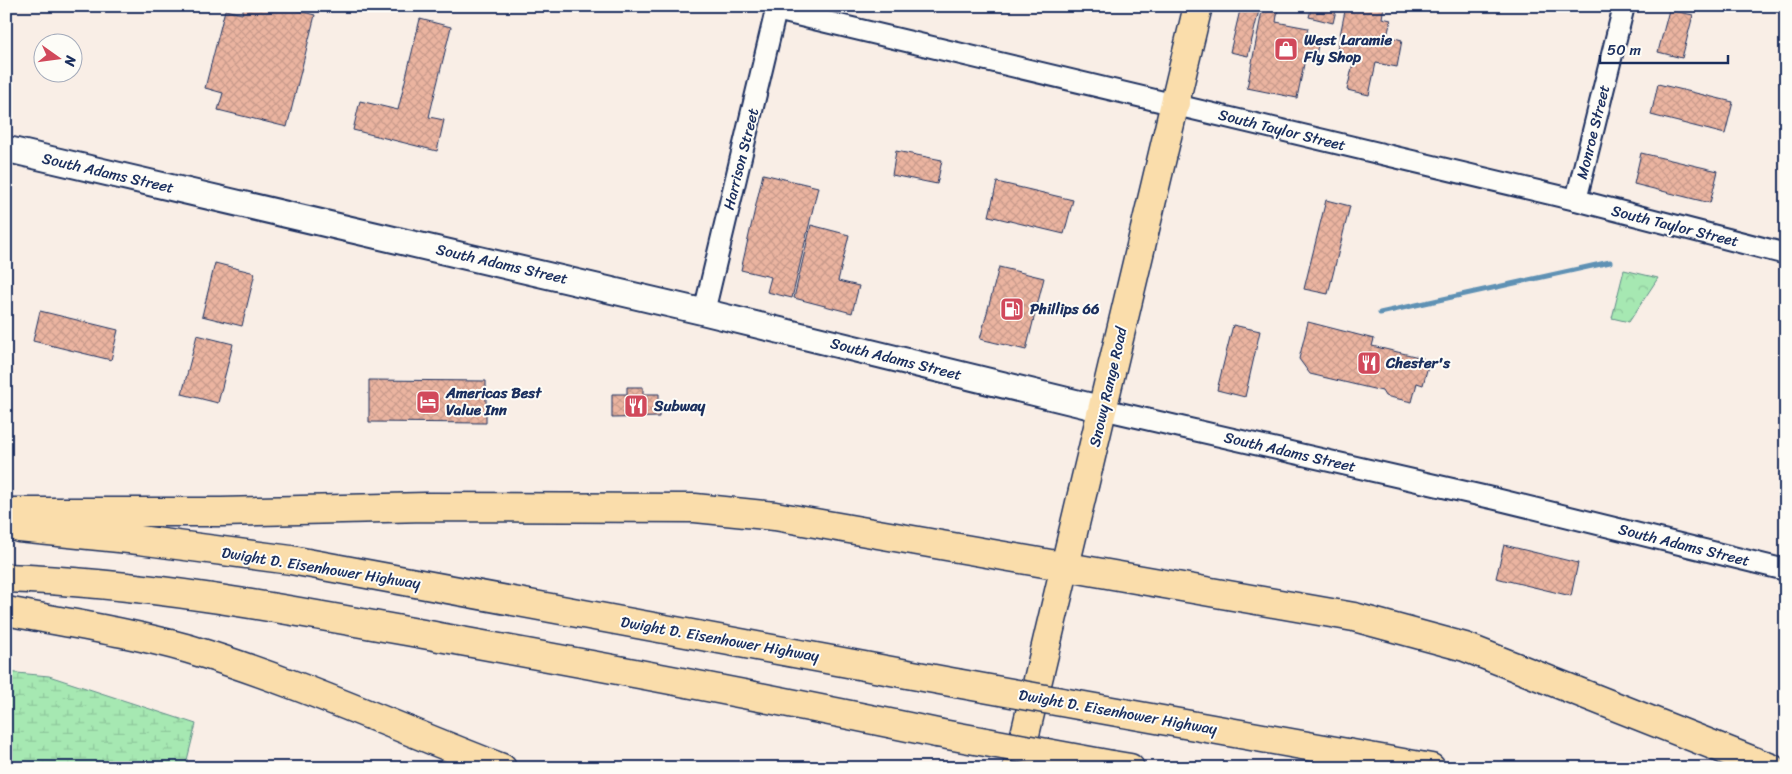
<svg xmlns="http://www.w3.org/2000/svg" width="1792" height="774" font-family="Sriracha,sans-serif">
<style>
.wetland{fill:url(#wetland-marsh);stroke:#608c88}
.park{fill:url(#park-crowns);stroke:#608c88}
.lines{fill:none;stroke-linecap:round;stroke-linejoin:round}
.stream{stroke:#5f91b4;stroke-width:5}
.building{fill:url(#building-cross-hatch);stroke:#1b2f5e}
.minor-casing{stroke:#1b2f5e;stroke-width:24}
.tertiary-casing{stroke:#1b2f5e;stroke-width:29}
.primary-casing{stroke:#1b2f5e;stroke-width:31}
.motorway-casing{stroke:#1b2f5e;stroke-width:31}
.minor{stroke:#fdfcf7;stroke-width:20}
.tertiary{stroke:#fdfcf7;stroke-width:25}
.primary{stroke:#faddab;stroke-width:28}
.motorway{stroke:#faddab;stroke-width:28}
.motorway-bridge-casing{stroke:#1b2f5e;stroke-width:31;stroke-linecap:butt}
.motorway-bridge{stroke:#faddab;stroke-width:28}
.labels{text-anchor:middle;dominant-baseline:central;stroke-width:4;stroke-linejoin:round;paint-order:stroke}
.poi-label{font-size:15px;font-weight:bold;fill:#1b2f5e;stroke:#fdfcf7;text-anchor:start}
.street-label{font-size:15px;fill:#1b2f5e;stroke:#fdfcf7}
</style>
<defs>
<pattern id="wetland-marsh" width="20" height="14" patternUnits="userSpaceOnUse" patternTransform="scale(1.25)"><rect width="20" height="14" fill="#a6e8b2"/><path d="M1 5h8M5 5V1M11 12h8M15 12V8" fill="none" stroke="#8ec79c"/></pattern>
<pattern id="park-crowns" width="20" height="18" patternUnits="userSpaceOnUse" patternTransform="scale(1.25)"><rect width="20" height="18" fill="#a6e8b2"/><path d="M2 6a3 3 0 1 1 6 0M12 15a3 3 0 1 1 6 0" fill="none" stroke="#8ec79c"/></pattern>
<pattern id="building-cross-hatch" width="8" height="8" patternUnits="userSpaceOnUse" patternTransform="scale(1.25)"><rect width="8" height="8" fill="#ebb4a0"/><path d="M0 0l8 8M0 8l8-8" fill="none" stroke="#c99b8c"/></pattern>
</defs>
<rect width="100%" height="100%" fill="#f9eee6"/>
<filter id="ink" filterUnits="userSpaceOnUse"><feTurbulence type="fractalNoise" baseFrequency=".02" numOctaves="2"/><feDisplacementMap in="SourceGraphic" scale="10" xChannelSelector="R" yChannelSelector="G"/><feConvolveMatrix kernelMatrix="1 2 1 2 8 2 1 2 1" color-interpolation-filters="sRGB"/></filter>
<g filter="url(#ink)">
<!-- wetland -->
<path class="wetland" d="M 6,672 L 49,676 L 196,724 L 185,768 L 6,768 Z"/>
<!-- park -->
<path class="park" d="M 1624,270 L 1658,278 L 1629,322 L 1612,318 Z"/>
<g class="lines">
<!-- stream -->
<path class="stream" d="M 1380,313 L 1610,262"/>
</g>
<!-- building -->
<g class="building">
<path d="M 244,6 L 279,6 L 315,15 L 287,127 L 218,110 L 223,93 L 205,88 L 225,10 L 242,14 Z"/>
<path d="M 1241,6 L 1260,6 L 1248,56 L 1230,52 Z"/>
<path d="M 1263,6 L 1278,9 L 1276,22 L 1308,28 L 1306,36 L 1319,39 L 1315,61 L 1305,59 L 1297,98 L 1247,88 Z"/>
<path d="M 1312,6 L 1337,6 L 1333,23 L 1309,17 Z"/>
<path d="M 1346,6 L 1384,6 L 1382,18 L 1391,20 L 1387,36 L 1402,40 L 1397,67 L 1376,63 L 1369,95 L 1347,90 L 1354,59 L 1336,55 Z"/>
<path d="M 1669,10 L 1693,15 L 1682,58 L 1658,52 Z"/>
<path d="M 420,19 L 451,27 L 429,117 L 444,120 L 437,151 L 353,130 L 360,101 L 398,110 Z"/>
<path d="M 1658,84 L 1733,102 L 1725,134 L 1651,115 Z"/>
<path d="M 896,151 L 942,160 L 937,184 L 892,175 Z"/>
<path d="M 1641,153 L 1718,171 L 1710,203 L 1634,184 Z"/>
<path d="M 763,174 L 818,187 L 792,298 L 767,292 L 771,277 L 741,270 Z"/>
<path d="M 997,182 L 1073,200 L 1064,234 L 989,216 Z"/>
<path d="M 1326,200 L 1350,206 L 1328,294 L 1304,289 Z"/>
<path d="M 811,225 L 849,235 L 838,281 L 859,286 L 852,313 L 794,298 Z"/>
<path d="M 215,263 L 255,273 L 242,326 L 202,316 Z"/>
<path d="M 999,267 L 1044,278 L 1026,350 L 980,339 Z"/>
<path d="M 40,311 L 118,330 L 111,360 L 33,341 Z"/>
<path d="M 1308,322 L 1374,339 L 1372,346 L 1423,358 L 1421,364 L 1428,366 L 1423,385 L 1417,383 L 1412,402 L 1385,396 L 1382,391 L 1310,374 L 1299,359 Z"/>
<path d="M 1233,325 L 1260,331 L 1245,397 L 1217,390 Z"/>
<path d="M 197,335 L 233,344 L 218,403 L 182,394 Z"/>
<path d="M 369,380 L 486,381 L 486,423 L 369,422 Z"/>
<path d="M 627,387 L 643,387 L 643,394 L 659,394 L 659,417 L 612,418 L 612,394 L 627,394 Z"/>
<path d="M 1504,545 L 1578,563 L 1571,596 L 1496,578 Z"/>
</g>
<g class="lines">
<!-- minor casing -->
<g class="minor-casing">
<g id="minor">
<path d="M 776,10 L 1576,200 L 1786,254"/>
<path d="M 1576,200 L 1624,6"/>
<path d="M 704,312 L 777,6"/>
<path d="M 1102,409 L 1496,499 L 1786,570"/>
</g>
</g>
<!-- tertiary casing -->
<g class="tertiary-casing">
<path id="tertiary" d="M 6,149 L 704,312 L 1102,409"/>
</g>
<!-- primary casing -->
<g class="primary-casing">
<path id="primary" d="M 1017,768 L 1198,6"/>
</g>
<!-- motorway casing -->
<g class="motorway-casing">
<g id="motorway">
<path d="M 6,512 L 221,512 L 426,507 L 695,508 L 775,516 L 1354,617 L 1465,647 L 1771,768"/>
<path d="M 19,528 L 139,540 L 291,560 L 956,683"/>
<path d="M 6,578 C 152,583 296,611 439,637 C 605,667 771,698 937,733"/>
<path d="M 6,611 C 67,623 129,632 189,649 C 295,681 398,728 502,768"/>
<path d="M 1123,713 L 1431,768"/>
<path d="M 1112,765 L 1130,768"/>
</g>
</g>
<!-- minor -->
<use href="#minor" class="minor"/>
<!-- tertiary -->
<use href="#tertiary" class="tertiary"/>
<!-- primary -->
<use href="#primary" class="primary"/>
<!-- motorway -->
<use href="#motorway" class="motorway"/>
<!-- motorway-bridge casing -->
<g class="motorway-bridge-casing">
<g id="motorway-bridge">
<path d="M 956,683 L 1123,713"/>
<path d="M 937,733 L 1112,765"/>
</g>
</g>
<!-- motorway-bridge -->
<use href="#motorway-bridge" class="motorway-bridge"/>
</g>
</g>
<!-- icons -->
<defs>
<g id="shop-square" transform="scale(1.25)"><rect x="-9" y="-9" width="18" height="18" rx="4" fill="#d1495b" stroke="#fdfcf7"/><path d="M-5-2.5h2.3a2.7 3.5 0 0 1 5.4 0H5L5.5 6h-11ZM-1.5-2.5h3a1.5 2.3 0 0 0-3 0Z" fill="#fff"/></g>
<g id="fuel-square" transform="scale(1.25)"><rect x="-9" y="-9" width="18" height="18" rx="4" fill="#d1495b" stroke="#fdfcf7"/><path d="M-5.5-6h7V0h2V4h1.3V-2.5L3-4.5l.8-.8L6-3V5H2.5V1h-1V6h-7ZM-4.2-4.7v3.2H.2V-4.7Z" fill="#fff"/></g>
<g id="restaurant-square" transform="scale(1.25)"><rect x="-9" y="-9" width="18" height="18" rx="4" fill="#d1495b" stroke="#fdfcf7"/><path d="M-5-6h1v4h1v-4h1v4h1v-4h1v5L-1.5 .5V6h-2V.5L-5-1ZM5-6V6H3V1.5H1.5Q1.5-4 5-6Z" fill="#fff"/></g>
<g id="hotel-square" transform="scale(1.25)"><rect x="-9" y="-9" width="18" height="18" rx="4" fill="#d1495b" stroke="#fdfcf7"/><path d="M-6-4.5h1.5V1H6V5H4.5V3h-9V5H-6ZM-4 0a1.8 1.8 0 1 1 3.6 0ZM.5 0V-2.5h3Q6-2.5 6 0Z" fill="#fff"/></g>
</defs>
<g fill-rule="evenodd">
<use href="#shop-square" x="1286" y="49"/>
<use href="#fuel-square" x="1012" y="309"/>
<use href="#restaurant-square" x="1369" y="363"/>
<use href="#hotel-square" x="428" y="402"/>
<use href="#restaurant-square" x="636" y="406"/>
</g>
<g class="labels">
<!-- poi labels -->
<g class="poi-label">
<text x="1304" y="40">West Laramie<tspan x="1304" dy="17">Fly Shop</tspan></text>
<text x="1030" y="309">Phillips 66</text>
<text x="1386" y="363">Chester's</text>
<text x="446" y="393">Americas Best<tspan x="446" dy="17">Value Inn</tspan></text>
<text x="654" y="406">Subway</text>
</g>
<!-- street labels -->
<g class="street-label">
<text transform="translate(1282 130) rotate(14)">South Taylor Street</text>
<text transform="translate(1593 132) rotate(-76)">Monroe Street</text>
<text transform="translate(741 159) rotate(-76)">Harrison Street</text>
<text transform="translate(108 173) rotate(13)">South Adams Street</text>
<text transform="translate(1675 226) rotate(14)">South Taylor Street</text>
<text transform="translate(502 264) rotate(13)">South Adams Street</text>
<text transform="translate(896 359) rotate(14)">South Adams Street</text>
<text transform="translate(1108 387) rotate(-77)">Snowy Range Road</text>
<text transform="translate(1290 452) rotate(13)">South Adams Street</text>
<text transform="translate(1684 545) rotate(14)">South Adams Street</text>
<text transform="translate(321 568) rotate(9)">Dwight D. Eisenhower Highway</text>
<text transform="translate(720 639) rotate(10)">Dwight D. Eisenhower Highway</text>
<text transform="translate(1118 712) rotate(10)">Dwight D. Eisenhower Highway</text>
</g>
</g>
<!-- margin -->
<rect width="1792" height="774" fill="none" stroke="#fdfcf7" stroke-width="25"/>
<rect x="12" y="12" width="1767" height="749" fill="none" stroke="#1b2f5e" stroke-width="2" filter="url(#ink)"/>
<!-- north arrow -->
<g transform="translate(58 58) rotate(104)"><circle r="24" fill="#fdfcf7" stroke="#a3aaba"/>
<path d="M0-4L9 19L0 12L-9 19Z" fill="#d1495b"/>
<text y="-8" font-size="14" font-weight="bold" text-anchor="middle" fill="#1b2f5e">N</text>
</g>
<!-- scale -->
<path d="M1600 55v8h128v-8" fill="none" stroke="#1b2f5e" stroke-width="2.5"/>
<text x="1607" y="55" font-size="15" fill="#1b2f5e" stroke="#fdfcf7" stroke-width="4" paint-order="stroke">50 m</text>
</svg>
